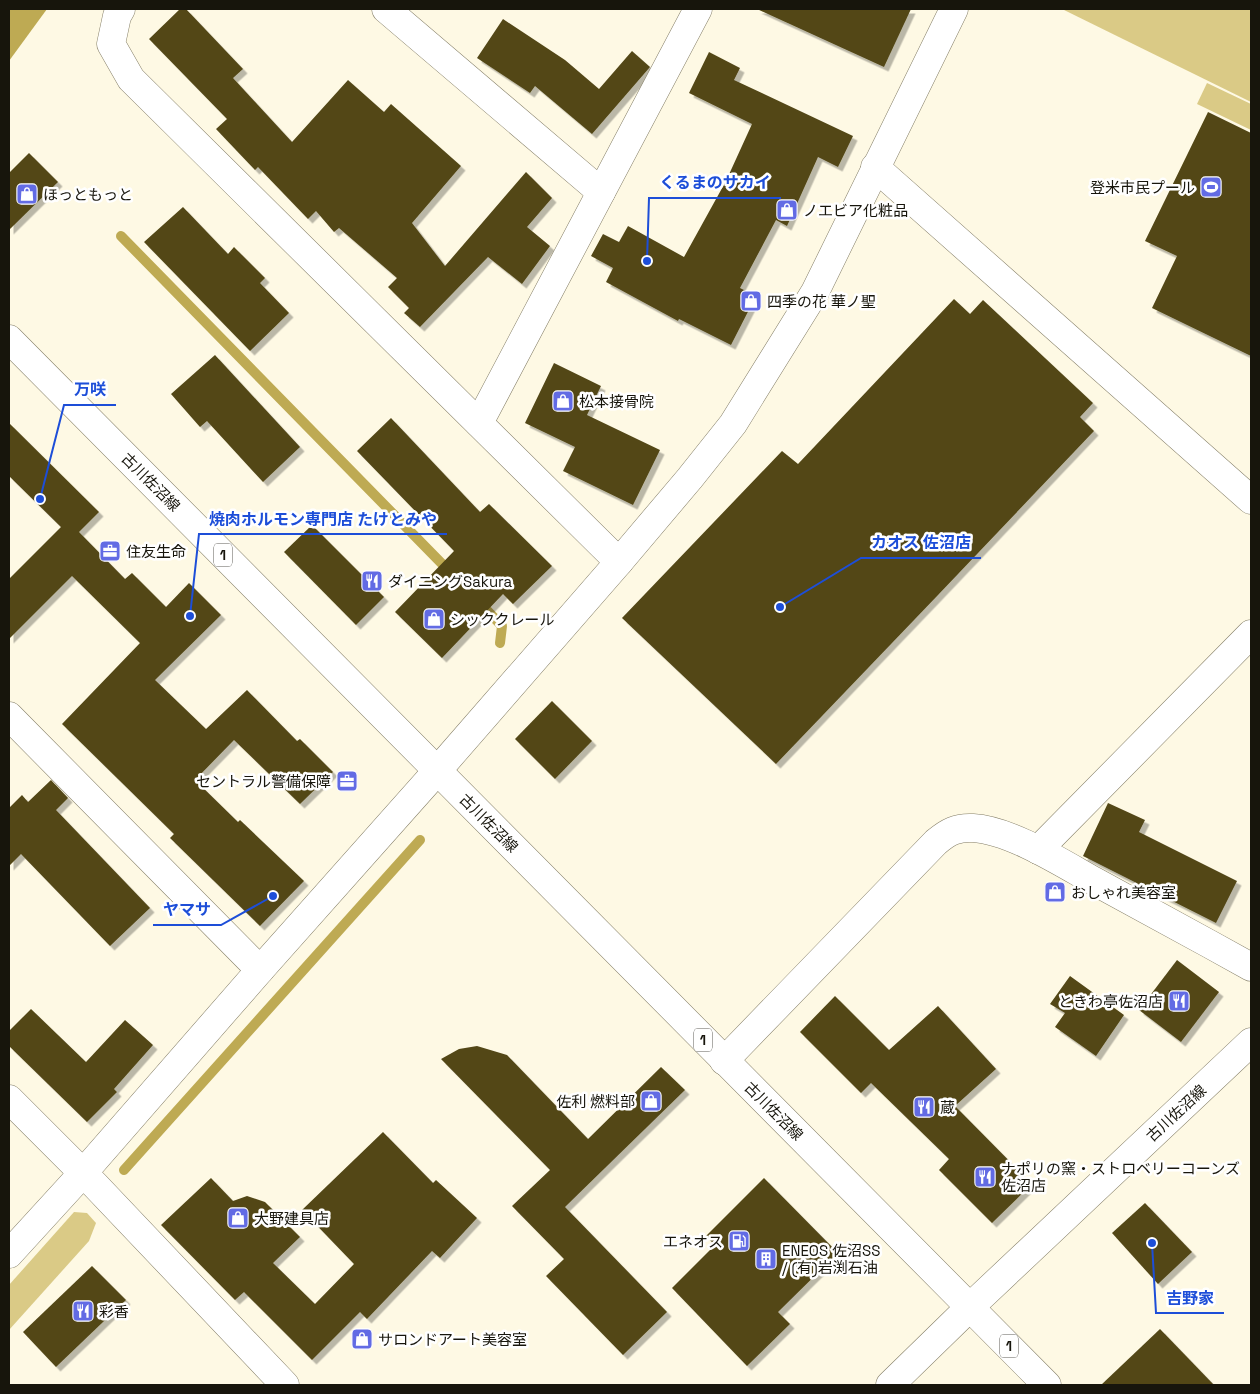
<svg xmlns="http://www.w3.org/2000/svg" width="1260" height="1394" font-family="'Space Grotesk','Noto Sans JP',sans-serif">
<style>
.green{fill:#daca86}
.water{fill:#beaa53}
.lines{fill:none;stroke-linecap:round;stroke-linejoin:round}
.stream{stroke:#beaa53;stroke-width:10}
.building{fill:#524718;filter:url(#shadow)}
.street-casing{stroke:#847e67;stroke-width:29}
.secondary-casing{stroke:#847e67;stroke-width:29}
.primary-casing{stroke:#847e67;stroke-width:29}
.street{stroke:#fff;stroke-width:28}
.secondary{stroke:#fff;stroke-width:28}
.primary{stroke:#fff;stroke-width:28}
.labels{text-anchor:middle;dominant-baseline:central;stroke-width:5;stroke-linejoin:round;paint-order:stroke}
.shield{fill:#fff;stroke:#5d5b55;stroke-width:1}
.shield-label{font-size:14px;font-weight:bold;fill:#17150c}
.poi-label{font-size:15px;fill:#17150c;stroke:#fff;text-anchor:start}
.street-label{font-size:15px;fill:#17150c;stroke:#fff}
.leader{fill:none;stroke:#1d4ed8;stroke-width:2}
.callout-dot{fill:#1d4ed8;stroke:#fff;stroke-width:2}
.callout-label{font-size:16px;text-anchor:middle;font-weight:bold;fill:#1d4ed8;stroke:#fff;stroke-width:5;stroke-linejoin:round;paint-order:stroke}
</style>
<defs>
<filter id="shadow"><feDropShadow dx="4.5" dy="4.5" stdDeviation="0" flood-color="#0004"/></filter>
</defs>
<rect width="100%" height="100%" fill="#fef9e4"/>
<!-- green -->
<g class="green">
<path d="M 1062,9 L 1251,9 L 1251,102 Z"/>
<path d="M 1207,83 L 1251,104 L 1251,130 L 1197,104 Z"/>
<path d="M 74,1212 L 87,1213 L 96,1223 L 89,1241 L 9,1330 L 9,1285 Z"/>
</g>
<!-- water -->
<path class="water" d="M 9,9 L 47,9 L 9,61 Z"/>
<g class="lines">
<!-- stream -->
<g class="stream">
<path d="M 121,236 L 451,573"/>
<path d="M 478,601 L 502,626 L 500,643"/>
<path d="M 124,1170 L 420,840"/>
</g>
</g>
<!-- building -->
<g class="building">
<path d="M 180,9 L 186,9 L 243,69 L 233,78 L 292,142 L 348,80 L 384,112 L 391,104 L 461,166 L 412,223 L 445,266 L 526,172 L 552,198 L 527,227 L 550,246 L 522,284 L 488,257 L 420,327 L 404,313 L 409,308 L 388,287 L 397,278 L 339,228 L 334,232 L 316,211 L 308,219 L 258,167 L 255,170 L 216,129 L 227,119 L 149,39 Z"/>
<path d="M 757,9 L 911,9 L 884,67 Z"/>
<path d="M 503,19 L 565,60 L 599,89 L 632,51 L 650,67 L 592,134 L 535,86 L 530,93 L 477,58 Z"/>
<path d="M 709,52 L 740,68 L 734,80 L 853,136 L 838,167 L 818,157 L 787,226 L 776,220 L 740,288 L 756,296 L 731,345 L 679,319 L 678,321 L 606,282 L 613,268 L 591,256 L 603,234 L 619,242 L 628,226 L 684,257 L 726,181 L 752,124 L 689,93 Z"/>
<path d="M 1208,112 L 1251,133 L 1251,356 L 1152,308 L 1177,256 L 1145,241 Z"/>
<path d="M 29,153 L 58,182 L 9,230 L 9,173 Z"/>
<path d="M 183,207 L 228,254 L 234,247 L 265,278 L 260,283 L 289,313 L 250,351 L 144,242 Z"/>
<path d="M 954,299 L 970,314 L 983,300 L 1093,403 L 1080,417 L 1094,431 L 938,595 L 776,764 L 622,618 L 782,451 L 798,464 Z"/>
<path d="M 215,355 L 300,447 L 263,482 L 207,421 L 200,427 L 171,394 Z"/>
<path d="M 554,363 L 601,386 L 587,415 L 660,450 L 633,505 L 563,471 L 575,447 L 525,423 Z"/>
<path d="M 391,418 L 480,512 L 489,504 L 552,566 L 513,604 L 503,594 L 442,658 L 395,612 L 454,551 L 357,451 Z"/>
<path d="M 9,423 L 99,512 L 79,532 L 125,579 L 132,573 L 166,607 L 189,583 L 221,615 L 155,680 L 206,729 L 247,690 L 297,741 L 300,739 L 333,772 L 300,804 L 234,740 L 195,780 L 238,822 L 240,820 L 304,881 L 260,926 L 170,838 L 174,834 L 62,724 L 140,643 L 72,576 L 9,639 L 9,579 L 61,527 L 9,476 Z"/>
<path d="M 312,525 L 384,597 L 356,625 L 284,552 Z"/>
<path d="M 552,701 L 592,741 L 555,779 L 515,739 Z"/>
<path d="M 51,780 L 68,798 L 56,810 L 150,908 L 110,946 L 21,854 L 9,866 L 9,808 L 22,795 L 28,802 Z"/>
<path d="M 1108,803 L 1145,820 L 1139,832 L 1237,881 L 1216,923 L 1083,856 Z"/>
<path d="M 1177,960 L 1219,992 L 1181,1042 L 1139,1010 Z"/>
<path d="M 1070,976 L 1124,1015 L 1096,1056 L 1055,1027 L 1065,1013 L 1050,1004 Z"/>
<path d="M 835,996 L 889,1050 L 938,1006 L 996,1069 L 955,1106 L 1032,1184 L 992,1223 L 939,1170 L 949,1159 L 871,1083 L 861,1093 L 800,1032 Z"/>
<path d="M 31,1009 L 86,1062 L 125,1020 L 153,1045 L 114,1089 L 117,1092 L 87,1122 L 9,1046 L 9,1031 Z"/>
<path d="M 477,1046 L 507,1055 L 588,1139 L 661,1067 L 685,1090 L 565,1207 L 667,1312 L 623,1355 L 546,1276 L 564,1259 L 512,1206 L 550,1170 L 441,1059 L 459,1049 Z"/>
<path d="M 383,1132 L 433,1183 L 436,1180 L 477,1218 L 440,1258 L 432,1251 L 367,1319 L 360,1312 L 312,1360 L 244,1292 L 235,1300 L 161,1225 L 211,1178 L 233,1201 L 247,1196 L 265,1202 L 300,1237 L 273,1263 L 315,1304 L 354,1264 L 302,1210 Z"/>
<path d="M 764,1178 L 838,1253 L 778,1312 L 790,1324 L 747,1366 L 672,1288 L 715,1245 L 706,1236 Z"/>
<path d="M 1145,1203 L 1192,1252 L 1158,1284 L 1112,1233 Z"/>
<path d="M 92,1266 L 126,1300 L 56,1367 L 23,1332 Z"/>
<path d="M 1160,1329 L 1214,1385 L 1101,1385 Z"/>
</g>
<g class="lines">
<!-- street casing -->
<g class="street-casing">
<g id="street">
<path d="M 121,9 L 117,16 L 111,44 L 131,79 L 619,562"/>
<path d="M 386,9 L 601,192"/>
<path d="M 875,167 L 1251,500"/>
<path d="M 479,423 L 698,9"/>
<path d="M 9,716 L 260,970"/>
<path d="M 1038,850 L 1251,634"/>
<path d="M 724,1061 L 936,842 C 948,832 957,827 973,828 C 1010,830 1062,863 1094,881 C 1147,910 1199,938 1251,967"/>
<path d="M 9,1099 L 95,1185 L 285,1385"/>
<path d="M 9,1254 L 83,1173 L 260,970 L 437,771 L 619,562 L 690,478 L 733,424 L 815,292 L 954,9"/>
</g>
</g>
<!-- secondary casing -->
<g class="secondary-casing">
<path id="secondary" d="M 890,1385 L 970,1307"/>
</g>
<!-- primary casing -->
<g class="primary-casing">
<g id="primary">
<path d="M 9,339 L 1047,1385"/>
<path d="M 970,1307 L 1251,1042"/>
</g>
</g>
<!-- street -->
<use href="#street" class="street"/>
<!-- secondary -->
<use href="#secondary" class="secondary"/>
<!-- primary -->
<use href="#primary" class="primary"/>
</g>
<!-- icons -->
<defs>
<g id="stadium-square" transform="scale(1.125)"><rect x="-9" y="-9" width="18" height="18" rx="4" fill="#626be4" stroke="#fff"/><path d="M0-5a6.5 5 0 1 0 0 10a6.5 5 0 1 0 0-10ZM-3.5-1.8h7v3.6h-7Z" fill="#fff"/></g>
<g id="shop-square" transform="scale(1.125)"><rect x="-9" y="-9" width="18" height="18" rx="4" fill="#626be4" stroke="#fff"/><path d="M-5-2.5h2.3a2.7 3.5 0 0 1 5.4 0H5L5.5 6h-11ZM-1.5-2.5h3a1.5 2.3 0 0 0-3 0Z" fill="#fff"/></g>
<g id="office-square" transform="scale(1.125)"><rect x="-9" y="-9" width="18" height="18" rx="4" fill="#626be4" stroke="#fff"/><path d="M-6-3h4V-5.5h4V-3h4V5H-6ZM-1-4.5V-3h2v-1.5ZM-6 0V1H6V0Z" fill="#fff"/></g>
<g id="restaurant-square" transform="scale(1.125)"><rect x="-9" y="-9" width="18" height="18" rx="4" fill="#626be4" stroke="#fff"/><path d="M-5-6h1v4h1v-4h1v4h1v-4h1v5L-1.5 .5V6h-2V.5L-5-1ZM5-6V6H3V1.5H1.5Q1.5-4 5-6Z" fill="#fff"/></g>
<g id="fuel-square" transform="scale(1.125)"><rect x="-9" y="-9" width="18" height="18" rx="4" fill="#626be4" stroke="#fff"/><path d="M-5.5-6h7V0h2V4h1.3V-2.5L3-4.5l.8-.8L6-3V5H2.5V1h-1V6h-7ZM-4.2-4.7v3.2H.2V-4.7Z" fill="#fff"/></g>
<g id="building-square" transform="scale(1.125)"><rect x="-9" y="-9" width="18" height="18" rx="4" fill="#626be4" stroke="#fff"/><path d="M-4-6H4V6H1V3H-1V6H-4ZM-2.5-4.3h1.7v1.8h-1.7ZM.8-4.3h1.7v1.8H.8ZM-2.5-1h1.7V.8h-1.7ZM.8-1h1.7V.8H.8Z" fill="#fff"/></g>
</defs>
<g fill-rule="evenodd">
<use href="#stadium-square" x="1211" y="187"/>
<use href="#shop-square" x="27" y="194"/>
<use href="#shop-square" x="787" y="210"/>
<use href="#shop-square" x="751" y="301"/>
<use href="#shop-square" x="563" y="401"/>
<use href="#office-square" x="110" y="551"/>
<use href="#restaurant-square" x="372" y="581"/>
<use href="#shop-square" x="434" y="619"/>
<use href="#office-square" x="347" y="781"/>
<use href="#shop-square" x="1055" y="892"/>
<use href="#restaurant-square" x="1179" y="1001"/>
<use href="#shop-square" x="651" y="1101"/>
<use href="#restaurant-square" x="924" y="1107"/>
<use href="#restaurant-square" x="985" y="1177"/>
<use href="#shop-square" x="238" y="1218"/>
<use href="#fuel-square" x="739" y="1241"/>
<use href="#building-square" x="766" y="1259"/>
<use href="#restaurant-square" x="83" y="1311"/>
<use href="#shop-square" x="362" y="1339"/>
</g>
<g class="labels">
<!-- shield labels -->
<g class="shield">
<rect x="214" y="543.5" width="18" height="23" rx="4"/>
<rect x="694" y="1028.5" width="18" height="23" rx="4"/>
<rect x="1000" y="1334.5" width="18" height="23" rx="4"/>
</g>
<g class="shield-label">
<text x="223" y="555">1</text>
<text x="703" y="1040">1</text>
<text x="1009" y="1346">1</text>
</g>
<!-- poi labels -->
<g class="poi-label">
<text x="1195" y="187" text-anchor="end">登米市民プール</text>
<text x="43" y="194">ほっともっと</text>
<text x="803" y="210">ノエビア化粧品</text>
<text x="767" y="301">四季の花 華ノ聖</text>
<text x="579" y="401">松本接骨院</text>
<text x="126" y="551">住友生命</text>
<text x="388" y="581">ダイニングSakura</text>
<text x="450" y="619">シッククレール</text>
<text x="331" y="781" text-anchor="end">セントラル警備保障</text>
<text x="1071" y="892">おしゃれ美容室</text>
<text x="1163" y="1001" text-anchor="end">ときわ亭佐沼店</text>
<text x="635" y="1101" text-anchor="end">佐利 燃料部</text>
<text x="940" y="1107">蔵</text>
<text x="1001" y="1168">ナポリの窯・ストロベリーコーンズ<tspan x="1001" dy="17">佐沼店</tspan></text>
<text x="254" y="1218">大野建具店</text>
<text x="723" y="1241" text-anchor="end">エネオス</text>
<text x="782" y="1250">ENEOS 佐沼SS<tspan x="782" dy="17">/ (有)岩渕石油</tspan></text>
<text x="99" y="1311">彩香</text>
<text x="378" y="1339">サロンドアート美容室</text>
</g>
<!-- street labels -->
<g class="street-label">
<text transform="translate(151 482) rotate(45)">古川佐沼線</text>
<text transform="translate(489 823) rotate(45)">古川佐沼線</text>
<text transform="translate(774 1111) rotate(45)">古川佐沼線</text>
<text transform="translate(1176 1113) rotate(-43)">古川佐沼線</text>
</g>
</g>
<!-- callouts -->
<path class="leader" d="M647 261L649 198H781M40 499L64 405H116M190 616L199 534H447M780 607L861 558H981M273 896L221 925H153M1152 1243L1156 1313H1224"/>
<g class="callout-dot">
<circle cx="647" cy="261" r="5"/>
<circle cx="40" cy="499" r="5"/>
<circle cx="190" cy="616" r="5"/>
<circle cx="780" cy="607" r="5"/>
<circle cx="273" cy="896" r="5"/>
<circle cx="1152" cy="1243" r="5"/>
</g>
<g class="callout-label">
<text x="715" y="188">くるまのサカイ</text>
<text x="90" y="395">万咲</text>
<text x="323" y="525">焼肉ホルモン専門店 たけとみや</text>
<text x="921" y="548">カオス 佐沼店</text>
<text x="187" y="915">ヤマサ</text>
<text x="1190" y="1304">吉野家</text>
</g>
<!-- border -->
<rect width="1260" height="1394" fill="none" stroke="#17150c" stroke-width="20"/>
</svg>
